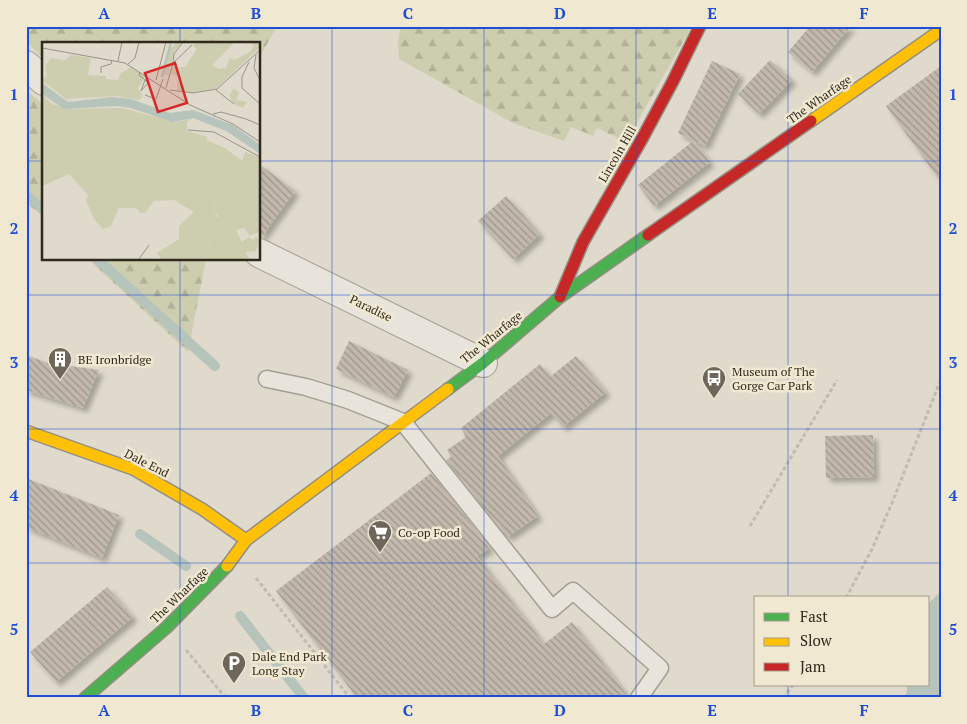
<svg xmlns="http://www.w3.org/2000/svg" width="967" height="724" font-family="'PT Serif',serif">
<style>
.forest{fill:url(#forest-firs)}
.water{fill:#b6c4bc}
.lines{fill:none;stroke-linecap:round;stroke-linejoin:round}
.stream{stroke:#b6c4bc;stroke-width:10}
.building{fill:url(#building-back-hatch);filter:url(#shadow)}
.lane-casing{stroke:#a49f94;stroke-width:19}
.street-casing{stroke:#a49f94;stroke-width:30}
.fast-casing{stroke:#948e84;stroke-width:14}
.slow-casing{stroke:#948e84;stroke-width:14}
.jam-casing{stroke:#948e84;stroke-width:14}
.path{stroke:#c0bbb3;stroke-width:3;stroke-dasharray:4 2.5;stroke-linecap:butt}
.lane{stroke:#e8e4dc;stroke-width:16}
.street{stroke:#e8e4dc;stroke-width:28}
.fast{stroke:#4caf50;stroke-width:11}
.slow{stroke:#ffc107;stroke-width:11}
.jam{stroke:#c62828;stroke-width:11}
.grid{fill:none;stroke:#1d4ed8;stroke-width:1;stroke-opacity:0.55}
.labels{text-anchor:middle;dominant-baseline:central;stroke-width:5;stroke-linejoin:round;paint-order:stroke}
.street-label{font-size:12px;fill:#31281e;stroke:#f0e8d1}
.poi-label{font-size:12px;fill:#31281e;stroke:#f0e8d1;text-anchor:start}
.inset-river{fill:none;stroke:#b6c4bc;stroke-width:2.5}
.inset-road{fill:none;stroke:#999386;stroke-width:1}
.view{fill:#d62828;fill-opacity:0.15;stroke:#d62828;stroke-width:2.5}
.inset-edge{fill:none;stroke:#31281e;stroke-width:2.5}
.neatline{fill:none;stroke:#1d4ed8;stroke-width:2}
.grid-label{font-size:16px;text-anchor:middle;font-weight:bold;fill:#1d4ed8}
</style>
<defs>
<pattern id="forest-firs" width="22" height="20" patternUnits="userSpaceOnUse" patternTransform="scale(1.25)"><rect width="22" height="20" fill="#cdceaf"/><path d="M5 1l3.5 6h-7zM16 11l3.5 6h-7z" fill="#b0b196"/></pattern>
<pattern id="building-back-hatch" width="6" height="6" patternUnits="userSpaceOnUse" patternTransform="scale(1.25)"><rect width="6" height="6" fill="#c2b9ac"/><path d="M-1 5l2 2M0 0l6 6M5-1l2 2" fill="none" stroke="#9e968b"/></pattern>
<filter id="shadow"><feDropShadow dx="4.5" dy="4.5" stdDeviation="2.5" flood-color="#0004"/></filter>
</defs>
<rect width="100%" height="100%" fill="#dfdacb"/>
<!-- forest -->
<g class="forest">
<path d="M 26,26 L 277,26 L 259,58 L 259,44 L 44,44 L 44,59 L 26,41 Z"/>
<path d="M 401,26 L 692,26 L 626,142 L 597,128 L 593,136 L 571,127 L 564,141 L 513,123 L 399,59 L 398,40 Z"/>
<path d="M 26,90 L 44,105 L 44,217 L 26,203 Z"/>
<path d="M 88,259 L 206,259 L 188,352 Z"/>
</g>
<!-- water -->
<path class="water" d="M 941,591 L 941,698 L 905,698 L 907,691 L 907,685 L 928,685 L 928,604 Z"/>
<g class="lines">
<!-- stream -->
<g class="stream">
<path d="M 26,196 L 31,199 L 44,210"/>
<path d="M 97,259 L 215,366"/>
<path d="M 140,534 L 186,566"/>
<path d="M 240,616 L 304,698"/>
</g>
</g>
<!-- building -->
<g class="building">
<path d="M 810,26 L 851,26 L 812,72 L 788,52 Z"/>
<path d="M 770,60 L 792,80 L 759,114 L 738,94 Z"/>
<path d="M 712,61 L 740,74 L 705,146 L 678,133 Z"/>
<path d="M 941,66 L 941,182 L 886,106 Z"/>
<path d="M 693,141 L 710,162 L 654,206 L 638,185 Z"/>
<path d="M 259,164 L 295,191 L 261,238 L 259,238 Z"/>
<path d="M 506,196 L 540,234 L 513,259 L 478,221 Z"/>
<path d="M 349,341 L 408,370 L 394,397 L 336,369 Z"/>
<path d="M 26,355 L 48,363 L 99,370 L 83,408 L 26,390 Z"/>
<path d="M 576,356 L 606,392 L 563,427 L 551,413 L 498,456 L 538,516 L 507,537 L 446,460 L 451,457 L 447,450 L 466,437 L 461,428 L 540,364 L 550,377 Z"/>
<path d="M 873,435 L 874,477 L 826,478 L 825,436 Z"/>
<path d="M 431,473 L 490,548 L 477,556 L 544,644 L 572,622 L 629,698 L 357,698 L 276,591 Z"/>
<path d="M 26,478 L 119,515 L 102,558 L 26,527 Z"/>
<path d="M 107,587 L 133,617 L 56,682 L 30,652 Z"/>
</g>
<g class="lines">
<!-- lane casing -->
<g class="lane-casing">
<path id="lane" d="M 267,379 L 306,387 L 348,400 L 403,422 L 552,609 L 573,591 L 660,668 L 639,698"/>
</g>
<!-- street casing -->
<g class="street-casing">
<g id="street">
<path d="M 26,65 L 44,81"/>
<path d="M 259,253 L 483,363"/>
</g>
</g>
<!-- fast casing -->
<g class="fast-casing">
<g id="fast">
<path d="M 448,389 L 483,363 L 560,297 L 648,235"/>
<path d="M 85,698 L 167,627 L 227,566"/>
</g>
</g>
<!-- slow casing -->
<g class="slow-casing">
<g id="slow">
<path d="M 811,121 L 941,30"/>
<path d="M 26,431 L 133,469 L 202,509 L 246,540"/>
<path d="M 227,566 L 246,540 L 448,389"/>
</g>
</g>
<!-- jam casing -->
<g class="jam-casing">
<g id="jam">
<path d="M 648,235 L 811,121"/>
<path d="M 560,297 L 583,242 L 643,137 L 673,81 L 700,26"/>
</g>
</g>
<!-- path -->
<g class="path">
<path d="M 750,526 L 837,380"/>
<path d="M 256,578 L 350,698"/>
<path d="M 846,598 L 872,549 L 892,503 L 941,379"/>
<path d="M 186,650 L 226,698"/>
<path d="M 783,698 L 793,685"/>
</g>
<!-- lane -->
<use href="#lane" class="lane"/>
<!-- street -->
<use href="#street" class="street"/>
<!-- fast -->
<use href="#fast" class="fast"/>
<!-- slow -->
<use href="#slow" class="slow"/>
<!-- jam -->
<use href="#jam" class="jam"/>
</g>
<!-- grid -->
<path class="grid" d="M 180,26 L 180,44M 332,26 L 332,698M 484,26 L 484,698M 636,26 L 636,698M 788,26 L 788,598M 26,161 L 44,161M 259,161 L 941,161M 180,259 L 180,698M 26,295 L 941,295M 26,429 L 941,429M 26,563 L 941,563M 788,685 L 788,698"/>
<!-- icons -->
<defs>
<g id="building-pin" transform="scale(1.25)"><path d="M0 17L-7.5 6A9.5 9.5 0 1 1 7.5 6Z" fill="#6e665b" stroke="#f0e8d1"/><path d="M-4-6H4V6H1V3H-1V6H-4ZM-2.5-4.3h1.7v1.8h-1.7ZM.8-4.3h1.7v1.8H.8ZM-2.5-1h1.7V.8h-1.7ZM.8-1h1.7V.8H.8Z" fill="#fff"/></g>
<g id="bus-pin" transform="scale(1.25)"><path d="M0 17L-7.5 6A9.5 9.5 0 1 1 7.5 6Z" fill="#6e665b" stroke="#f0e8d1"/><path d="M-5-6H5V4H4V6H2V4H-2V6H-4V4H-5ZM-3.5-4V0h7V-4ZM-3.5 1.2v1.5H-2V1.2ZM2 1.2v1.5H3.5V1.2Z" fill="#fff"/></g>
<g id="supermarket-pin" transform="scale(1.25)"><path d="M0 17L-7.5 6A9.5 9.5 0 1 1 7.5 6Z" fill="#6e665b" stroke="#f0e8d1"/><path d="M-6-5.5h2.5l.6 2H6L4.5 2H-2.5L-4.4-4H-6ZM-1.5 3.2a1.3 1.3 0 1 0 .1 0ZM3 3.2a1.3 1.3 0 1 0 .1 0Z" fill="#fff"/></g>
<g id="parking-pin" transform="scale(1.25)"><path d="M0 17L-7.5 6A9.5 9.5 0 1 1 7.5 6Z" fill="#6e665b" stroke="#f0e8d1"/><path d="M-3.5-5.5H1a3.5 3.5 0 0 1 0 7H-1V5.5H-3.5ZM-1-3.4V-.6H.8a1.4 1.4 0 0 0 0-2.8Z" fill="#fff"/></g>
</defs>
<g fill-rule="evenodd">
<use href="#building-pin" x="60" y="359"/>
<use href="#bus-pin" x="714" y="378"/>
<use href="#supermarket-pin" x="380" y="532"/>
<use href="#parking-pin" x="234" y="663"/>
</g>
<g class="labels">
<!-- street labels -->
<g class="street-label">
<text transform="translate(819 99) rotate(-35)">The Wharfage</text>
<text transform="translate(617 154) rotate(-60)">Lincoln Hill</text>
<text transform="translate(371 308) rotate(26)">Paradise</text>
<text transform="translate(491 337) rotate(-39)">The Wharfage</text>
<text transform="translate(147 463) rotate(27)">Dale End</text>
<text transform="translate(179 595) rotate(-44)">The Wharfage</text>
</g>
<!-- poi labels -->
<g class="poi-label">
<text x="78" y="359">BE Ironbridge</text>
<text x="732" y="371">Museum of The<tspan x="732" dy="14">Gorge Car Park</tspan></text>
<text x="398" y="532">Co-op Food</text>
<text x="252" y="656">Dale End Park<tspan x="252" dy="14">Long Stay</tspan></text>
</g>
</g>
<!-- overview -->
<g transform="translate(42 42)">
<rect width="218" height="218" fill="#dfdacb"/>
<path d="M 174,158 L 187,161 L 194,180 L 183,190 L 178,181 L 181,180 L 170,167 ZM 174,184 L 180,193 L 182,208 L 168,211 L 167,187 Z" fill="#cdceaf"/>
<path d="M 134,0 L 140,0 L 133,9 L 126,33 L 121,33 L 127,4 L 131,5 ZM 157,0 L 193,0 L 170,23 L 177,27 L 184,26 L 188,15 L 192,18 L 208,10 L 212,3 L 205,0 L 217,0 L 217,6 L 175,46 L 151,51 L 135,48 L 135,38 L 142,44 L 138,35 L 127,31 L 133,20 L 136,25 L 143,25 L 155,7 L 150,3 ZM 192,46 L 197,51 L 194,58 L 205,60 L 201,66 L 192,62 L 187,54 ZM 0,52 L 10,62 L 24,67 L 80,66 L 134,80 L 151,76 L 145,80 L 145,89 L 166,95 L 164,98 L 183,106 L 200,119 L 203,110 L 217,115 L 217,190 L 208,194 L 202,186 L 194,188 L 200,200 L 207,195 L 211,198 L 214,194 L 217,199 L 214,209 L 204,210 L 207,217 L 119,217 L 115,211 L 137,197 L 137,184 L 152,170 L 132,158 L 112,159 L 103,171 L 98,171 L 94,166 L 77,166 L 69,184 L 61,187 L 52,177 L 44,158 L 46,153 L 27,132 L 0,144 ZM 174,158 L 187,161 L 194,179 L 183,190 L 178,182 L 182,177 L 175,175 L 170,166 ZM 174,184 L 180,193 L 182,208 L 168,211 L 167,187 Z" fill="#cdceaf" fill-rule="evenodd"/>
<path d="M 29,13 L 49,16 L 46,33 L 64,34 L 64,37 L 76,38 L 79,31 L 89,25 L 103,34 L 96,46 L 101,54 L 97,58 L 74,54 L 24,57 L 1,39 L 5,33 L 3,24 L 9,16 L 23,18 Z" fill="#cdceaf"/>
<path d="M 0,41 L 26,60 L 70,55 L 89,57 L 128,71 L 151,68 L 191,83 L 217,102 L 217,111 L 184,89 L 151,76 L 131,80 L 89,66 L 74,64 L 22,67 L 0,52 Z" fill="#b6c4bc"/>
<path class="inset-river" d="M 120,35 L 129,0"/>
<path class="inset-road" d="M 0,6 L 83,21 L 148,63 L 191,82 L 218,100M 214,13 L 212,26 L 218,38M 76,19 L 80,0M 207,20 L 200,35 L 200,46 L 218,62M 131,21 L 132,12 L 141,0M 86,22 L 93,16 L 97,0M 98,30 L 97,33 L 103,38 L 99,49 L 106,41 L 103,38M 59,31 L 59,25 L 69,22 L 70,18M 114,38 L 124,0M 124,46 L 131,21 L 150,3M 128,48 L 151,51 L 175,47 L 218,8M 174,48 L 192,62M 103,53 L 114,57 L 121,37M 171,72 L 179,70 L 204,77 L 218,83M 146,88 L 172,90 L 218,115M 97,217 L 107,203"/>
<path class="view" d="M 133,21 L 145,61 L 116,70 L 103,31 Z"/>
<rect width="218" height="218" class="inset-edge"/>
</g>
<!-- border -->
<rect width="967" height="724" fill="none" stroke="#f0e8d1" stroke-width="55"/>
<!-- legend -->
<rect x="754" y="596" width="175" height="90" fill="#f0e8d1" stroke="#a49b89"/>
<rect x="764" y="613" width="25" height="8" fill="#4caf50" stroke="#a49b89"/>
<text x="800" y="622" font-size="15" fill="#31281e">Fast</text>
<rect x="764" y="638" width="25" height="8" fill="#ffc107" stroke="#a49b89"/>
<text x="800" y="646" font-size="15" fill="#31281e">Slow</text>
<rect x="764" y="663" width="25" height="8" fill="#c62828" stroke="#a49b89"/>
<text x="800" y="672" font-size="15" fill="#31281e">Jam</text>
<rect x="28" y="28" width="912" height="668" class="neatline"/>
<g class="grid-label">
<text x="104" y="19">A</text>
<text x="256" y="19">B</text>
<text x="408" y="19">C</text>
<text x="560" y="19">D</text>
<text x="712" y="19">E</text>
<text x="864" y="19">F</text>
<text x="14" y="100">1</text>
<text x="953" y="100">1</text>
<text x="14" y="234">2</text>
<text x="953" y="234">2</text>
<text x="14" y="368">3</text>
<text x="953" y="368">3</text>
<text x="14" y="501">4</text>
<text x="953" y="501">4</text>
<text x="14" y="635">5</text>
<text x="953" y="635">5</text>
<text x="104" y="716">A</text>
<text x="256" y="716">B</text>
<text x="408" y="716">C</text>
<text x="560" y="716">D</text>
<text x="712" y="716">E</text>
<text x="864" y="716">F</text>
</g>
</svg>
